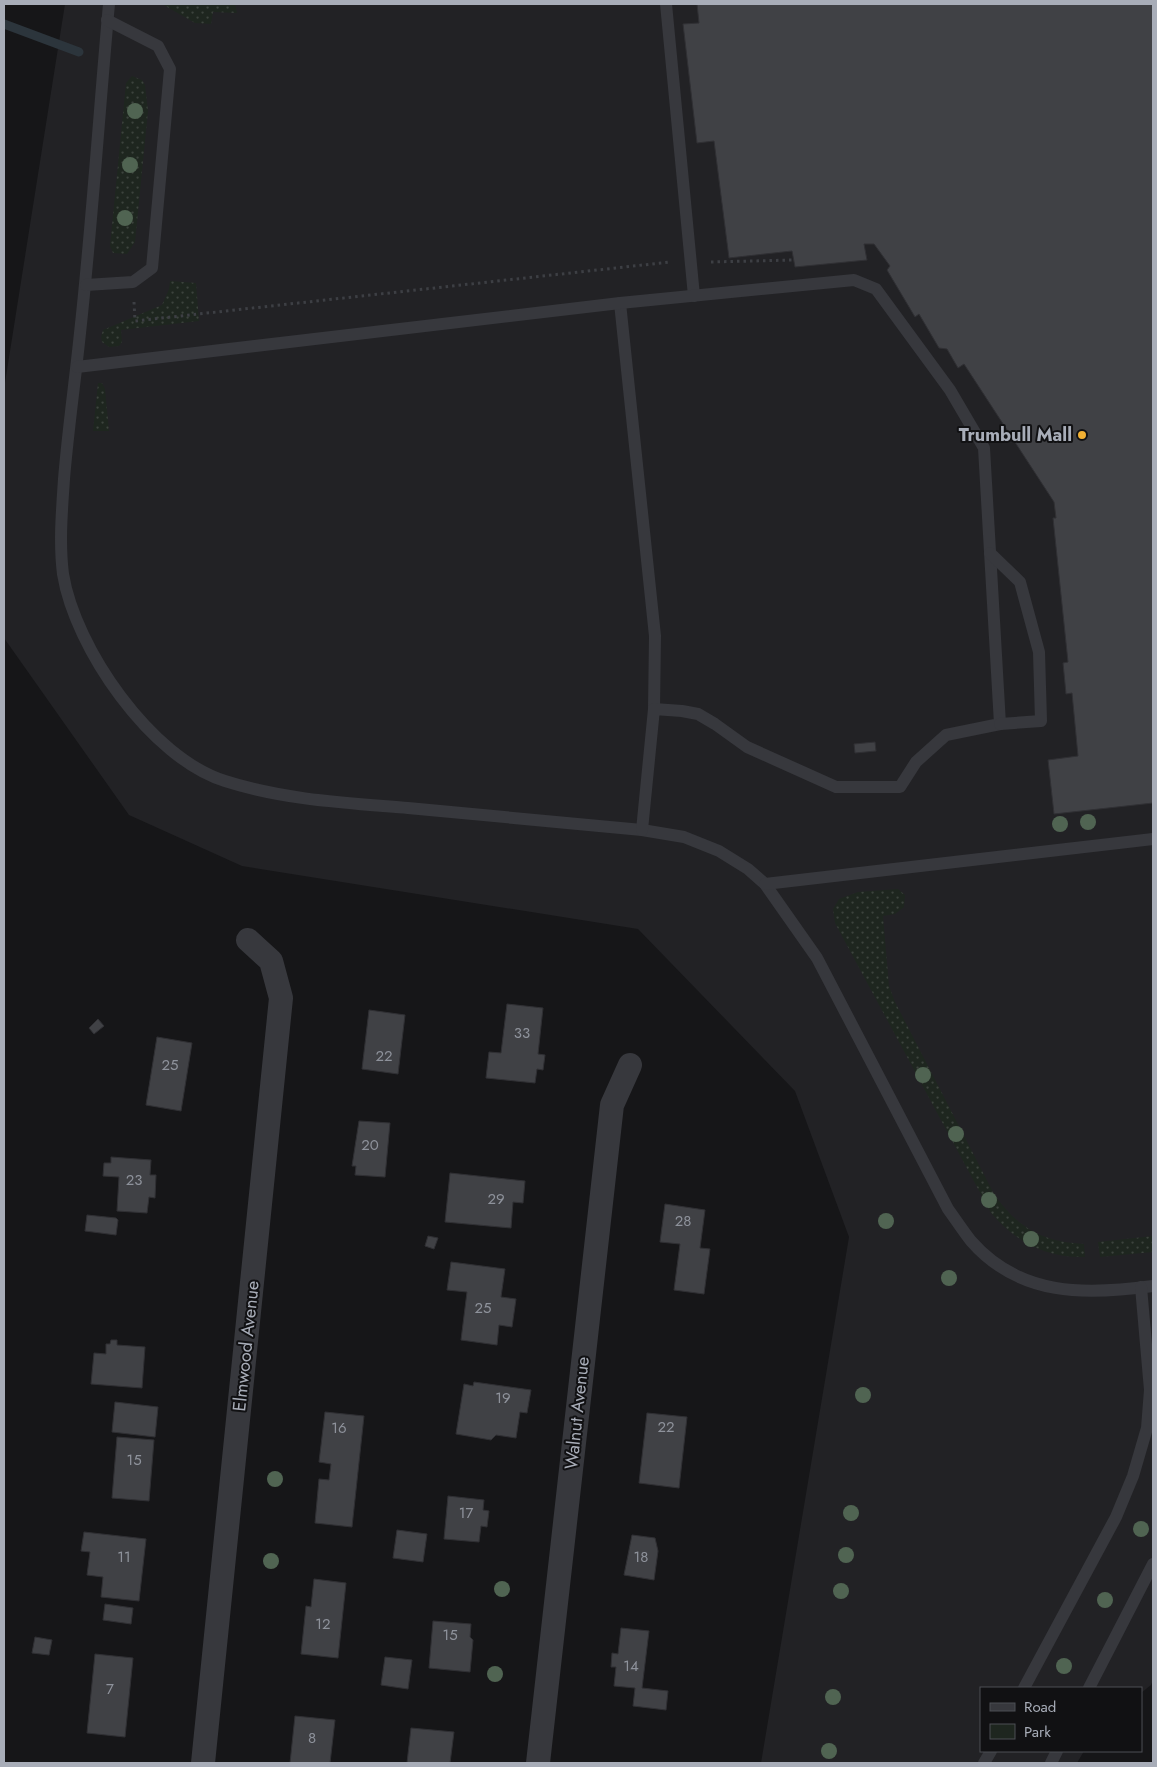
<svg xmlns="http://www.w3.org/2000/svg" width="1157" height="1767" font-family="Jost,sans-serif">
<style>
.built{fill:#222225}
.green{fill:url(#green-dots)}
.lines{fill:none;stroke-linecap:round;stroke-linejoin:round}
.stream{stroke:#2c353c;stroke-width:9}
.building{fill:#404145;stroke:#303034}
.path{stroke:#3d3f44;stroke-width:3;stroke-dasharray:2.5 4;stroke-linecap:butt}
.lane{stroke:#37383d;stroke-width:12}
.street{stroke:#37383d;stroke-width:24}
.tree{fill:#506452}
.poi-dot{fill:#f2b134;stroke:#111113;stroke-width:2}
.labels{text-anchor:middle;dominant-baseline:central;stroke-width:4;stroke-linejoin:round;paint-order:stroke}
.number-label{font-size:15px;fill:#8e929b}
.poi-label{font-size:18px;font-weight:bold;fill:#a8adb8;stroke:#111113;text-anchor:end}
.street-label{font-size:18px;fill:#a8adb8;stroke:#111113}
</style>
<defs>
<pattern id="green-dots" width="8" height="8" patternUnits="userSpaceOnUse" patternTransform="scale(1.25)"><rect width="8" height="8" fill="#1e261f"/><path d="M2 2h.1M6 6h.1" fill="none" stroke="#3c433d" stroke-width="1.8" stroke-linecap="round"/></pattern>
</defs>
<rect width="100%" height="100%" fill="#161618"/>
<!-- built -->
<path class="built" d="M 65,4 L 1153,4 L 1153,1680 L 1151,1685 L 1141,1693 L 1141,1688 L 981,1688 L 981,1751 L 1084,1751 L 1077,1763 L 761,1763 L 849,1237 L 795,1091 L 638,929 L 242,866 L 129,815 L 4,638 L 4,389 Z"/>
<!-- green -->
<g class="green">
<path d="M 162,4 L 235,4 L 237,13 L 213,12 L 211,24 L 195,23 Z"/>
<path d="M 132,76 L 142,80 L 145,85 L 148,111 L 135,242 L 127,254 L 113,253 L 110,246 L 126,83 Z"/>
<path d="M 170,281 L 196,283 L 199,321 L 121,330 L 122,342 L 119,346 L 109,347 L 102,342 L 101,337 L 103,330 L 162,305 L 169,289 Z"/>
<path d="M 98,383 L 102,383 L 105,389 L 109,431 L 93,431 Z"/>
<path d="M 898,889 L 905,895 L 904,907 L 895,914 L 883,916 L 889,986 L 895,1002 L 994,1194 C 1018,1228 1042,1242 1084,1244 L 1085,1257 C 1046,1258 1016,1242 991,1213 L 835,923 L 833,909 L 839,899 L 858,892 Z"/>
<path d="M 1153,1236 L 1153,1252 L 1100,1257 L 1098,1242 Z"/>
</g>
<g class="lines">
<!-- stream -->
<path class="stream" d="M 4,24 L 79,52"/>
</g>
<!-- building -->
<g class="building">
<path d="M 697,4 L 1153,4 L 1153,803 L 1054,814 L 1048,760 L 1078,756 L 1072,693 L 1066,694 L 1063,663 L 1068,662 L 1053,518 L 1056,518 L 1054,502 L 964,364 L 958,368 L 947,349 L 939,348 L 919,314 L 915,317 L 887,270 L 890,266 L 874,244 L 864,244 L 867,260 L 795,267 L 792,251 L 729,258 L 714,141 L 697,143 L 683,24 L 699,23 Z"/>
<path d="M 875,742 L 876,751 L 855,753 L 854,744 Z"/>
<path d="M 507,1004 L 543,1008 L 538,1054 L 545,1055 L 543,1070 L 537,1069 L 535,1083 L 486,1078 L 489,1052 L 501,1053 Z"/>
<path d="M 369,1010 L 405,1015 L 398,1074 L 362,1069 Z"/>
<path d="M 98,1019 L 104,1026 L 94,1034 L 89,1028 Z"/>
<path d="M 157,1037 L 192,1043 L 181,1111 L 146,1105 Z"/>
<path d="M 359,1121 L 390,1123 L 385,1177 L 355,1175 L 356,1166 L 352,1166 Z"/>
<path d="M 111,1157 L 151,1160 L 150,1175 L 156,1175 L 155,1198 L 149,1197 L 147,1213 L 117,1211 L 119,1177 L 103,1176 L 104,1163 L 111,1163 Z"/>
<path d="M 450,1173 L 525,1181 L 523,1203 L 513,1202 L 511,1228 L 445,1222 Z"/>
<path d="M 665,1204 L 705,1210 L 700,1248 L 710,1249 L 704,1294 L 674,1290 L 680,1244 L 660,1242 Z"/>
<path d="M 87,1215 L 116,1218 L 118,1220 L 116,1235 L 85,1231 Z"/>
<path d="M 428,1236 L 438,1238 L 434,1249 L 425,1246 Z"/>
<path d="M 451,1262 L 505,1269 L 501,1297 L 516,1299 L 512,1327 L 499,1325 L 497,1345 L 461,1340 L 467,1292 L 447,1290 Z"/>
<path d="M 111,1340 L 117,1340 L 117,1345 L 145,1347 L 142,1388 L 91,1384 L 94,1353 L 106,1354 L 106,1344 L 110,1344 Z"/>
<path d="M 474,1382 L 531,1390 L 527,1413 L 520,1412 L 516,1438 L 496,1435 L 491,1440 L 456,1434 L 464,1384 L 473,1386 Z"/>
<path d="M 115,1402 L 158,1407 L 155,1437 L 112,1432 Z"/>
<path d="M 325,1412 L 364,1416 L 352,1527 L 315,1523 L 319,1479 L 329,1480 L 331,1464 L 319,1462 Z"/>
<path d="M 647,1413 L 687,1417 L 679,1488 L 639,1483 Z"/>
<path d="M 117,1437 L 154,1440 L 149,1501 L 112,1498 Z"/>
<path d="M 448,1496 L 484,1500 L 483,1510 L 489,1511 L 487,1527 L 481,1526 L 479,1542 L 444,1539 Z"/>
<path d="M 397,1530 L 427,1534 L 423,1562 L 393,1558 Z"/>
<path d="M 84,1532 L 146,1539 L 139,1601 L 101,1597 L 103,1577 L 87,1575 L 90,1552 L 81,1551 Z"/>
<path d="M 632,1535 L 655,1538 L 658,1551 L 654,1580 L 624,1575 Z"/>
<path d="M 314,1579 L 346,1583 L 338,1658 L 301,1654 L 306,1606 L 311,1607 Z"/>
<path d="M 105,1604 L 133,1608 L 131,1624 L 103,1620 Z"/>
<path d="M 433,1621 L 471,1624 L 470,1637 L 473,1640 L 470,1672 L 429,1668 Z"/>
<path d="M 621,1628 L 649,1631 L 642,1688 L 668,1691 L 666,1710 L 633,1706 L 635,1688 L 614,1686 L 616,1667 L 611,1667 L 612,1653 L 618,1654 Z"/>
<path d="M 35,1637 L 52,1640 L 49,1655 L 32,1653 Z"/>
<path d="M 95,1654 L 133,1658 L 125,1737 L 87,1733 Z"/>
<path d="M 385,1657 L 412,1660 L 408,1689 L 381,1685 Z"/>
<path d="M 295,1716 L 335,1720 L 330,1763 L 290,1763 Z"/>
<path d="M 411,1728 L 454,1732 L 450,1763 L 407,1763 Z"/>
</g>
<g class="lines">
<!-- path -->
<g class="path">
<path d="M 711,262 L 793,260"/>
<path d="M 134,302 L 135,321 L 670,262"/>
</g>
<!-- lane -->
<g class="lane">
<path d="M 109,4 C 99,114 92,224 80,333 C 75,382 68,430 64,479 C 62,510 59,542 63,574 C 75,648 151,758 225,781 C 284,800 347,803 408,808 C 486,815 564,822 642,830 L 684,837 L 719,851 L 748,869 L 765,884 L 817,958 L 948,1209 C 956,1220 963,1231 971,1241 C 1020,1297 1086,1295 1153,1286"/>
<path d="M 666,4 L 694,296"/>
<path d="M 86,285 L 133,282 L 152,268 L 170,69 L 158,46 L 107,20"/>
<path d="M 620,303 L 655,636 L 654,709"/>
<path d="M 77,367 L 620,303 L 854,280 L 876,289 L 950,390 L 984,448 L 1000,724 L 946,735 L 916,762 L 900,787 L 836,787 L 747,747 L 715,724 L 698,714 L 682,711 L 654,709 L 642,830"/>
<path d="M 990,553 L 1020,582 L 1039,652 L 1041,721 L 1000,724"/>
<path d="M 765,884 L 1153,839"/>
<path d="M 1024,1688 L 1116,1517 L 1133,1476 L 1147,1428 L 1150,1390 L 1141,1287"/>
<path d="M 1089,1688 L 1153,1564"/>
<path d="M 984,1763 L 991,1751"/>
<path d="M 1051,1763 L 1057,1751"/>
</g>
<!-- street -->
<g class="street">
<path d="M 203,1763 L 281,998 L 271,961 L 248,940"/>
<path d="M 538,1763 L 612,1105 L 630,1065"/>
</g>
</g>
<!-- trees -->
<g class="tree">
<circle cx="135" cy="111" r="8"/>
<circle cx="130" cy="165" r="8"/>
<circle cx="125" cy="218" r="8"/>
<circle cx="1088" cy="822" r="8"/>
<circle cx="1060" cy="824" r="8"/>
<circle cx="923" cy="1075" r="8"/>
<circle cx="956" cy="1134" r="8"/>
<circle cx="989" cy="1200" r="8"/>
<circle cx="886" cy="1221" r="8"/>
<circle cx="1031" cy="1239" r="8"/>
<circle cx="949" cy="1278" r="8"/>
<circle cx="863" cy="1395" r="8"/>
<circle cx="275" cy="1479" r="8"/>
<circle cx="851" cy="1513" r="8"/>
<circle cx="1141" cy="1529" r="8"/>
<circle cx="846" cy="1555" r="8"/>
<circle cx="271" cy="1561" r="8"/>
<circle cx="502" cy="1589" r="8"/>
<circle cx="841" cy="1591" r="8"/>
<circle cx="1105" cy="1600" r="8"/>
<circle cx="1064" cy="1666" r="8"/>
<circle cx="495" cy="1674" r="8"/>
<circle cx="833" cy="1697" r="8"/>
<circle cx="829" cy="1751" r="8"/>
</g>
<!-- markers -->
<circle class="poi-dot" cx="1082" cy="435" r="5"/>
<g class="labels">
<!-- number labels -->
<g class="number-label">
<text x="522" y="1033">33</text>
<text x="384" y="1056">22</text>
<text x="170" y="1065">25</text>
<text x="370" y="1145">20</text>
<text x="134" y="1180">23</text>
<text x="496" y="1199">29</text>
<text x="683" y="1221">28</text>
<text x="483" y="1308">25</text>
<text x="503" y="1398">19</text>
<text x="666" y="1427">22</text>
<text x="339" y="1428">16</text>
<text x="134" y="1460">15</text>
<text x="466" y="1513">17</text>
<text x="124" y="1557">11</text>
<text x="641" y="1557">18</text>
<text x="323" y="1624">12</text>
<text x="450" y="1635">15</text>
<text x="631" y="1666">14</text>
<text x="110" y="1689">7</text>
<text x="312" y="1738">8</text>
</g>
<!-- poi labels -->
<g class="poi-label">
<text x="1072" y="435">Trumbull Mall</text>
</g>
<!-- street labels -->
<g class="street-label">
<text transform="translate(246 1346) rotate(-84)">Elmwood Avenue</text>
<text transform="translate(577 1413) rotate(-84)">Walnut Avenue</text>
</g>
</g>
<!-- border -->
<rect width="1157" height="1767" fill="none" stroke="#a8adb8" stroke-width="10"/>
<!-- legend -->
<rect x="980" y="1687" width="162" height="65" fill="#111113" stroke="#4d4f55"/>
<rect x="990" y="1703" width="25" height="8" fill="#37383d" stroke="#4d4f55"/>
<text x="1024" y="1712" font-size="15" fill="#a8adb8">Road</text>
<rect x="990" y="1724" width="25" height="15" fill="#1e261f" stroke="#4d4f55"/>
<text x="1024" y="1737" font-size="15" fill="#a8adb8">Park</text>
</svg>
